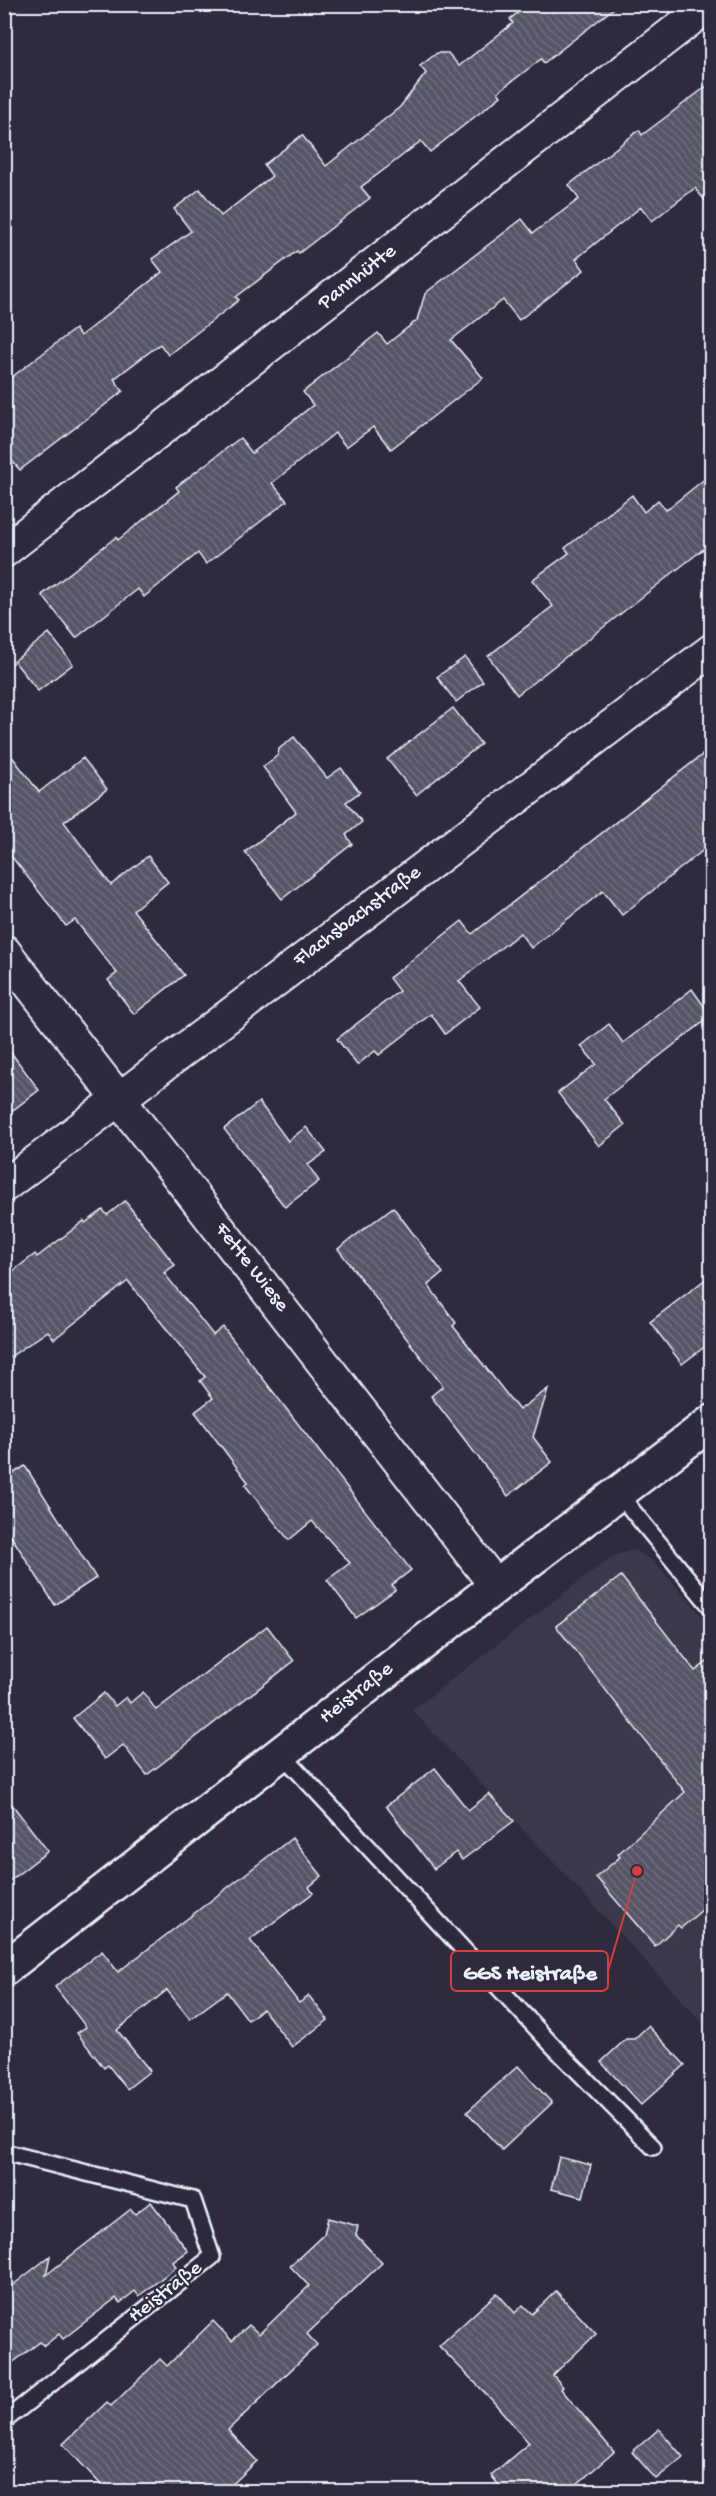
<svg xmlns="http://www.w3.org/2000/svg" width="716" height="2496" font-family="'Gochi Hand',sans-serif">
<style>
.built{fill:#3b3749}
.building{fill:url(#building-back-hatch);stroke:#e8f1f8;stroke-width:1.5}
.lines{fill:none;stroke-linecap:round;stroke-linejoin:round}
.lane-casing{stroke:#e8f1f8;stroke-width:20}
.street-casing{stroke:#e8f1f8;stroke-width:36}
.secondary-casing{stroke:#e8f1f8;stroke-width:38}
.lane{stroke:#2f2a3d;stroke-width:15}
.street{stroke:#2f2a3d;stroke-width:32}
.secondary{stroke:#2f2a3d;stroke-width:33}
.labels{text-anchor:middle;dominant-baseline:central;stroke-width:4.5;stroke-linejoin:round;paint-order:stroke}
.street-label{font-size:21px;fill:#e8f1f8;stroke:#2f2a3d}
.leader{fill:none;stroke:#d83c3d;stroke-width:2}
.callout-dot{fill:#d83c3d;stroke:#2f2a3d;stroke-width:2}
.callout{fill:#2f2a3d;stroke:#d83c3d;stroke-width:2}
.callout-label{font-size:22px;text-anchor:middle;font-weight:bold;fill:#e8f1f8}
</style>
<defs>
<pattern id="building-back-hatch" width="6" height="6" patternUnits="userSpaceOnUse" patternTransform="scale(1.5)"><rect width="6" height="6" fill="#575565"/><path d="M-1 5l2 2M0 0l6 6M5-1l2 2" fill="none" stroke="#6f6e7c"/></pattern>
</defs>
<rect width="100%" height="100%" fill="#2f2a3d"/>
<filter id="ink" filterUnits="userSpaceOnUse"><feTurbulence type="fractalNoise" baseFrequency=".0167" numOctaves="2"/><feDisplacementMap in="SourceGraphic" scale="12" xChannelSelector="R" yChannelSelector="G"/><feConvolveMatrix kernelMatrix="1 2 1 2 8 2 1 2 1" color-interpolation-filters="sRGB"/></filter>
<g filter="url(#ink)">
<!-- built -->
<path class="built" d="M 633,1550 L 654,1561 L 711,1626 L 711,2032 L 412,1710 L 612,1556 Z"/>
<!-- building -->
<g class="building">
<path d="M 529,4 L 619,4 L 544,63 L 541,59 L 498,92 L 501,96 L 430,152 L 421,141 L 389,166 L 361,187 L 370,198 L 299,253 L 297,251 L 236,297 L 239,300 L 168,355 L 160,344 L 114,379 L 123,391 L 20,470 L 4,452 L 4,383 L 75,329 L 80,336 L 162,272 L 152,259 L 191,231 L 174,209 L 200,189 L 221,216 L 272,176 L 264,165 L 302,135 L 326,166 L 400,107 L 426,73 L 420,66 L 437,53 L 448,53 L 459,66 L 513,23 L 510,19 Z"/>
<path d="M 711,83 L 711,208 L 695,188 L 652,221 L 641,207 L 576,259 L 584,270 L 519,320 L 503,300 L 451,340 L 483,378 L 391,449 L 373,427 L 346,447 L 335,433 L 272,483 L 287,501 L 206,564 L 198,553 L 144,597 L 138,589 L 76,638 L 42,595 L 116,537 L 118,540 L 179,491 L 176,487 L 240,438 L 252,453 L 313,405 L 303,392 L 378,333 L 387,344 L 417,320 L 425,294 L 428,291 L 522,219 L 533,233 L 579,199 L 569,185 L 639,130 L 642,135 Z"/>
<path d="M 711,474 L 711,543 L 517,695 L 488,656 L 553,606 L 532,580 L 569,553 L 565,548 L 632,495 L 644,512 L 658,500 L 666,510 Z"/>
<path d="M 49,633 L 73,664 L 38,691 L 14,661 Z"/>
<path d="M 465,657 L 483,681 L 456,702 L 437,677 Z"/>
<path d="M 453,708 L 481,744 L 416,795 L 387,759 Z"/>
<path d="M 294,737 L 327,778 L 341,768 L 360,792 L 346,802 L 362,822 L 346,835 L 352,844 L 282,899 L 245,852 L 296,812 L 263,767 L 278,755 L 279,749 Z"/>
<path d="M 4,746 L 39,792 L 83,758 L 107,789 L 64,822 L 111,885 L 148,856 L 168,882 L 133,910 L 184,975 L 134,1014 L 108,980 L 117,973 L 75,920 L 66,926 L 4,847 Z"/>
<path d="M 711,748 L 711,844 L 622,915 L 603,891 L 531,948 L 520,933 L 459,981 L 480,1007 L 445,1034 L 431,1014 L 379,1055 L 375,1051 L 357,1065 L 337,1039 L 399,991 L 389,978 L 462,921 L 472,934 Z"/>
<path d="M 692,989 L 711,1016 L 604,1099 L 625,1125 L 599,1146 L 558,1093 L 596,1064 L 581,1046 L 609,1024 L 623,1043 Z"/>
<path d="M 4,1043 L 39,1090 L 4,1117 Z"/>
<path d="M 259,1102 L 288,1141 L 306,1127 L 326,1152 L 308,1165 L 319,1181 L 285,1207 L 224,1129 Z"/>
<path d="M 125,1201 L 175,1265 L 164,1273 L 213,1335 L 223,1327 L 411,1570 L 392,1585 L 395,1590 L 356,1618 L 327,1580 L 350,1563 L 312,1521 L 289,1540 L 268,1514 L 245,1485 L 248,1482 L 195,1412 L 213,1398 L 200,1381 L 205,1377 L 128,1281 L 54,1339 L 48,1331 L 4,1361 L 4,1278 L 35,1254 L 37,1257 L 84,1221 L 85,1223 L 103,1210 L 107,1215 Z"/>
<path d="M 393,1207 L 443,1273 L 428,1285 L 456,1323 L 453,1326 L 519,1410 L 548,1389 L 533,1437 L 552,1462 L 508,1496 L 431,1396 L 443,1386 L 338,1249 Z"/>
<path d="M 711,1275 L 711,1342 L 682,1364 L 650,1322 Z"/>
<path d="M 25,1466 L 96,1578 L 55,1605 L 4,1525 L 4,1479 Z"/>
<path d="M 621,1576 L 695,1671 L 711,1659 L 711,1902 L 681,1928 L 678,1925 L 655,1946 L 596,1877 L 620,1857 L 618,1854 L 685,1792 L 556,1626 Z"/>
<path d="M 267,1626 L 294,1661 L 147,1775 L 123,1745 L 105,1759 L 73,1718 L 104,1693 L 115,1706 L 126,1697 L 130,1703 L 143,1692 L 156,1710 Z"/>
<path d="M 435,1768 L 468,1810 L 489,1794 L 514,1821 L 462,1860 L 456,1852 L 434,1869 L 386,1806 Z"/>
<path d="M 4,1794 L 48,1851 L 4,1885 Z"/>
<path d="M 292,1838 L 322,1876 L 309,1887 L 313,1893 L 250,1940 L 299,2003 L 309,1996 L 328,2020 L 292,2047 L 263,2009 L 248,2020 L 227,1992 L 190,2019 L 167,1990 L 117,2030 L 150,2071 L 127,2089 L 108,2065 L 104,2068 L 77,2033 L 86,2027 L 55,1987 L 102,1951 L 118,1972 Z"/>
<path d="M 648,2026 L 685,2065 L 641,2105 L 601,2062 L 626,2039 L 634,2039 Z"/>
<path d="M 518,2066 L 552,2103 L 502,2150 L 467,2112 Z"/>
<path d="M 559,2157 L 591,2165 L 583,2197 L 551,2189 Z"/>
<path d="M 151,2202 L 188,2251 L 173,2262 L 176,2267 L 139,2296 L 135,2291 L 120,2303 L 116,2298 L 63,2339 L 59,2334 L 44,2346 L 40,2342 L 4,2369 L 4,2292 L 50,2256 L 46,2275 L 131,2209 L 135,2214 Z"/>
<path d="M 328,2218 L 358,2226 L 356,2235 L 382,2263 L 307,2334 L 317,2345 L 228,2430 L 257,2461 L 224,2492 L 108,2492 L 63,2444 L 107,2402 L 111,2406 L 160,2359 L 167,2366 L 213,2321 L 232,2341 L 249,2325 L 259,2334 L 309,2286 L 290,2266 L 324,2234 Z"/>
<path d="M 556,2291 L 596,2334 L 553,2375 L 563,2387 L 561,2389 L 614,2452 L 568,2492 L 504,2492 L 491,2475 L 529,2443 L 491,2399 L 439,2346 L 497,2293 L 515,2313 L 523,2305 L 532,2314 Z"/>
<path d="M 659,2429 L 683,2457 L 656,2479 L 632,2452 Z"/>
</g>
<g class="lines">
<!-- lane casing -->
<g class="lane-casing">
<g id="lane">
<path d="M 618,1493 L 712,1608"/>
<path d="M 281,1753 L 552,2045 L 653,2147"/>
<path d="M 4,2152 L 193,2200 L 212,2257 L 4,2421"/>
</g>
</g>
<!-- street casing -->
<g class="street-casing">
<g id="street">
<path d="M 4,551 L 710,4"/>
<path d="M 4,951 L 496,1586"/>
<path d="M 4,1186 L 712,650"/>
</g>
</g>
<!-- secondary casing -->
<g class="secondary-casing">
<path id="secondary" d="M 4,1969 L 496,1586 L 712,1422"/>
</g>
<!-- lane -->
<use href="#lane" class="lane"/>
<!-- street -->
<use href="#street" class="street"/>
<!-- secondary -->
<use href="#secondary" class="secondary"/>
</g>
</g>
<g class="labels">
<!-- street labels -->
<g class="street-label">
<text transform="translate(358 278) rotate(-38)">Pannhütte</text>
<text transform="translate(358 917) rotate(-37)">Flachsbachstraße</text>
<text transform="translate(251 1268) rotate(52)">Fette Wiese</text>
<text transform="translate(357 1694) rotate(-38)">Heistraße</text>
<text transform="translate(166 2293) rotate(-38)">Heistraße</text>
</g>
</g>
<!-- callouts -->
<path class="leader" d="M637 1871L608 1971"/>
<circle class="callout-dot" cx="637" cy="1871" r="6"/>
<rect class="callout" x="451" y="1951" width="157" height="40" rx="6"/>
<g class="callout-label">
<text x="530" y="1979">GGS Heistraße</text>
</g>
<!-- margin -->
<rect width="716" height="2496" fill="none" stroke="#2f2a3d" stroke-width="24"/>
<rect x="12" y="12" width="692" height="2472" fill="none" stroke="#e8f1f8" stroke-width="2" filter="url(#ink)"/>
</svg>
